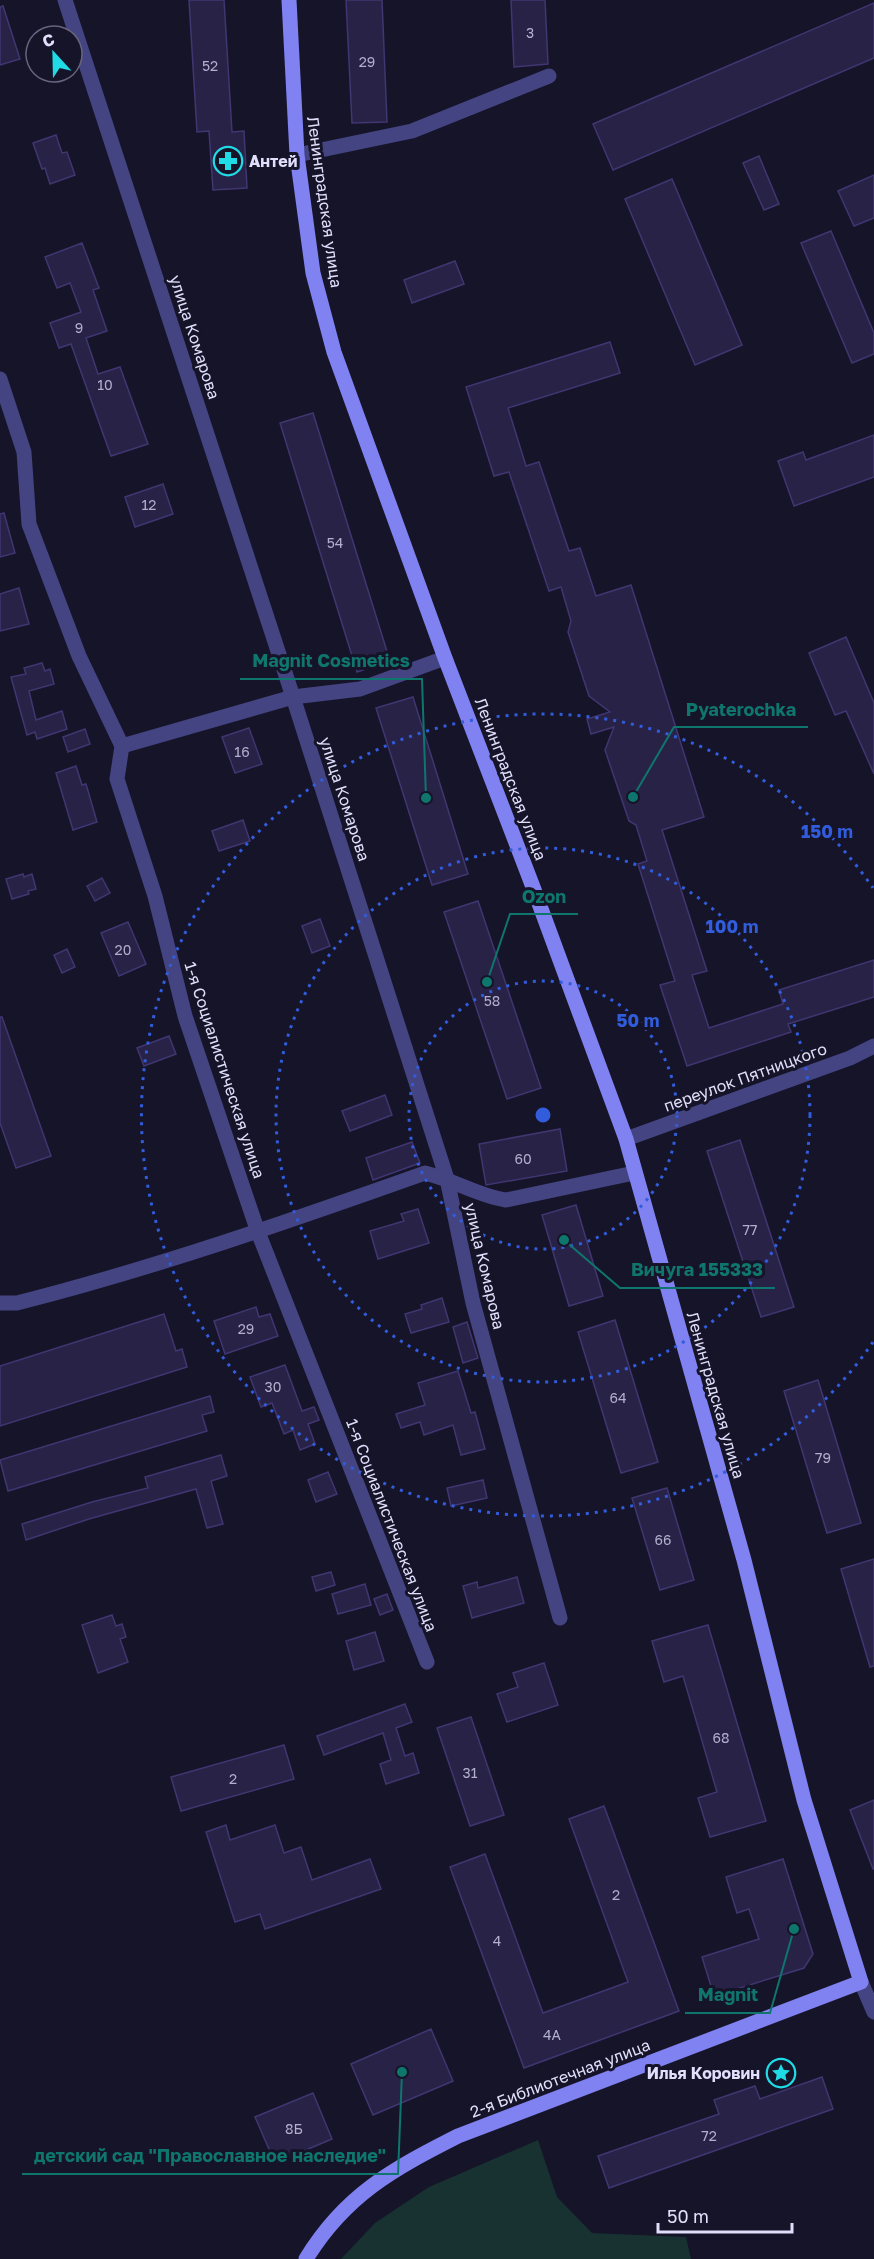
<svg xmlns="http://www.w3.org/2000/svg" width="874" height="2259" font-family="'Golos Text',sans-serif">
<style>
.green{fill:#173230}
.building{fill:#282247;stroke:#403671;stroke-width:1.5}
.lines{fill:none;stroke-linecap:round;stroke-linejoin:round}
.minor{stroke:#444482;stroke-width:15}
.tertiary{stroke:#444482;stroke-width:15}
.secondary{stroke:#8082f1;stroke-width:15}
.ring{fill:none;stroke:#315cdc;stroke-width:3;stroke-dasharray:3 6}
.labels{text-anchor:middle;dominant-baseline:central;stroke-width:6;stroke-linejoin:round;paint-order:stroke}
.number-label{font-size:14px;fill:#b3b0ce}
.poi-label{font-size:16px;font-weight:bold;fill:#e1dffb;stroke:#161429;text-anchor:start}
.street-label{font-size:16px;fill:#e1dffb;stroke:#161429}
.centre{fill:#315cdc;stroke:#161429;stroke-width:3}
.ring-label{font-size:18px;text-anchor:middle;font-weight:bold;fill:#315cdc;stroke:#161429;stroke-width:6;stroke-linejoin:round;paint-order:stroke}
.leader{fill:none;stroke:#0f766e;stroke-width:2}
.callout-dot{fill:#0f766e;stroke:#161429;stroke-width:2}
.callout-label{font-size:18px;text-anchor:middle;font-weight:bold;fill:#0f766e;stroke:#161429;stroke-width:6;stroke-linejoin:round;paint-order:stroke}
</style>
<rect width="100%" height="100%" fill="#161429"/>
<!-- green -->
<path class="green" d="M 538,2140 L 557,2197 L 592,2233 L 686,2237 L 691,2259 L 341,2259 L 375,2223 L 429,2187 Z"/>
<!-- building -->
<g class="building">
<path d="M 189,0 L 224,0 L 232,132 L 244,131 L 247,188 L 213,190 L 209,131 L 197,132 Z"/>
<path d="M 346,0 L 382,0 L 387,122 L 352,123 Z"/>
<path d="M 511,0 L 545,0 L 548,64 L 514,67 Z"/>
<path d="M 874,3 L 874,58 L 613,170 L 593,124 Z"/>
<path d="M 3,6 L 20,59 L 0,65 L 0,7 Z"/>
<path d="M 56,135 L 62,153 L 67,152 L 75,175 L 50,184 L 45,168 L 42,169 L 33,143 Z"/>
<path d="M 759,156 L 779,204 L 764,210 L 743,163 Z"/>
<path d="M 874,175 L 874,218 L 854,226 L 838,191 Z"/>
<path d="M 672,179 L 742,345 L 695,365 L 625,199 Z"/>
<path d="M 831,231 L 874,333 L 874,354 L 852,363 L 801,243 Z"/>
<path d="M 82,243 L 99,288 L 93,290 L 107,331 L 86,338 L 98,374 L 120,367 L 148,444 L 111,456 L 71,344 L 59,348 L 50,323 L 81,312 L 70,283 L 57,288 L 45,257 Z"/>
<path d="M 455,261 L 464,284 L 412,303 L 404,280 Z"/>
<path d="M 610,342 L 620,373 L 508,408 L 526,466 L 539,462 L 569,551 L 580,548 L 596,596 L 631,585 L 704,817 L 662,830 L 707,971 L 692,975 L 709,1028 L 783,1004 L 779,990 L 874,960 L 874,997 L 788,1024 L 791,1032 L 687,1066 L 660,985 L 675,981 L 638,864 L 647,861 L 636,825 L 629,821 L 605,750 L 614,727 L 591,734 L 587,719 L 610,712 L 589,696 L 568,632 L 571,621 L 561,587 L 549,591 L 509,472 L 494,476 L 466,387 Z"/>
<path d="M 313,413 L 390,661 L 357,672 L 280,423 Z"/>
<path d="M 874,435 L 874,477 L 794,506 L 778,461 L 803,452 L 806,460 Z"/>
<path d="M 163,484 L 173,514 L 135,527 L 125,497 Z"/>
<path d="M 4,513 L 15,553 L 0,557 L 0,514 Z"/>
<path d="M 19,588 L 29,624 L 0,631 L 0,594 Z"/>
<path d="M 846,637 L 874,703 L 874,774 L 846,711 L 835,715 L 809,653 Z"/>
<path d="M 42,663 L 45,671 L 50,669 L 54,684 L 29,691 L 36,720 L 62,711 L 67,729 L 37,739 L 35,732 L 27,735 L 11,677 L 26,674 L 24,668 Z"/>
<path d="M 413,697 L 468,874 L 432,885 L 376,708 Z"/>
<path d="M 249,728 L 262,764 L 235,773 L 222,737 Z"/>
<path d="M 85,729 L 90,744 L 68,752 L 63,737 Z"/>
<path d="M 76,766 L 82,785 L 86,784 L 97,822 L 73,830 L 56,773 Z"/>
<path d="M 243,820 L 250,841 L 219,851 L 212,831 Z"/>
<path d="M 23,874 L 24,877 L 32,874 L 36,889 L 28,891 L 29,894 L 12,899 L 6,879 Z"/>
<path d="M 102,878 L 110,893 L 95,901 L 87,886 Z"/>
<path d="M 478,901 L 541,1088 L 507,1099 L 444,912 Z"/>
<path d="M 320,919 L 330,946 L 312,953 L 302,926 Z"/>
<path d="M 128,922 L 146,964 L 119,976 L 101,933 Z"/>
<path d="M 67,949 L 75,967 L 62,973 L 54,955 Z"/>
<path d="M 0,1017 L 2,1017 L 51,1156 L 16,1168 L 0,1123 Z"/>
<path d="M 169,1036 L 176,1054 L 144,1066 L 137,1048 Z"/>
<path d="M 385,1095 L 392,1115 L 350,1131 L 342,1111 Z"/>
<path d="M 560,1129 L 567,1171 L 486,1185 L 479,1144 Z"/>
<path d="M 740,1140 L 794,1307 L 761,1317 L 707,1151 Z"/>
<path d="M 412,1142 L 420,1163 L 373,1180 L 366,1158 Z"/>
<path d="M 576,1205 L 603,1296 L 569,1306 L 542,1215 Z"/>
<path d="M 418,1209 L 429,1243 L 378,1259 L 370,1231 L 404,1221 L 401,1214 Z"/>
<path d="M 442,1298 L 449,1322 L 411,1333 L 405,1314 L 422,1309 L 421,1305 Z"/>
<path d="M 256,1307 L 259,1317 L 270,1314 L 278,1336 L 225,1354 L 214,1321 Z"/>
<path d="M 164,1314 L 176,1351 L 182,1349 L 187,1367 L 0,1426 L 0,1366 Z"/>
<path d="M 615,1320 L 658,1462 L 621,1473 L 578,1332 Z"/>
<path d="M 467,1322 L 478,1358 L 463,1363 L 453,1327 Z"/>
<path d="M 285,1365 L 302,1411 L 314,1407 L 319,1420 L 308,1424 L 315,1444 L 300,1450 L 293,1430 L 284,1434 L 272,1403 L 261,1407 L 250,1377 Z"/>
<path d="M 458,1371 L 471,1413 L 475,1412 L 485,1449 L 461,1455 L 453,1425 L 424,1435 L 420,1422 L 401,1428 L 396,1414 L 425,1405 L 418,1383 Z"/>
<path d="M 818,1380 L 861,1523 L 827,1533 L 784,1391 Z"/>
<path d="M 210,1396 L 214,1412 L 202,1415 L 207,1431 L 8,1491 L 0,1460 Z"/>
<path d="M 221,1455 L 227,1476 L 211,1481 L 223,1524 L 207,1528 L 196,1489 L 89,1519 L 26,1540 L 22,1524 L 92,1502 L 148,1488 L 145,1477 Z"/>
<path d="M 328,1472 L 337,1494 L 316,1502 L 308,1480 Z"/>
<path d="M 483,1480 L 487,1498 L 451,1506 L 447,1488 Z"/>
<path d="M 667,1488 L 694,1580 L 660,1590 L 632,1498 Z"/>
<path d="M 874,1559 L 874,1666 L 870,1667 L 841,1569 Z"/>
<path d="M 331,1572 L 335,1585 L 316,1591 L 312,1577 Z"/>
<path d="M 517,1577 L 524,1603 L 472,1618 L 463,1586 L 477,1582 L 478,1588 Z"/>
<path d="M 365,1584 L 371,1605 L 338,1614 L 332,1594 Z"/>
<path d="M 387,1594 L 393,1610 L 380,1615 L 374,1599 Z"/>
<path d="M 112,1615 L 116,1626 L 122,1624 L 126,1637 L 120,1639 L 128,1662 L 98,1673 L 82,1625 Z"/>
<path d="M 708,1625 L 766,1821 L 710,1837 L 698,1798 L 717,1792 L 683,1676 L 664,1682 L 652,1641 Z"/>
<path d="M 375,1632 L 384,1661 L 354,1670 L 346,1641 Z"/>
<path d="M 544,1663 L 558,1705 L 507,1722 L 497,1694 L 518,1687 L 513,1673 Z"/>
<path d="M 405,1704 L 412,1722 L 396,1728 L 405,1756 L 413,1753 L 419,1773 L 386,1784 L 380,1764 L 391,1760 L 383,1733 L 324,1755 L 317,1736 Z"/>
<path d="M 471,1717 L 504,1815 L 470,1826 L 437,1728 Z"/>
<path d="M 284,1745 L 294,1779 L 181,1811 L 171,1777 Z"/>
<path d="M 874,1800 L 874,1869 L 873,1869 L 850,1810 Z"/>
<path d="M 604,1806 L 679,2011 L 524,2068 L 450,1867 L 485,1854 L 543,2013 L 628,1982 L 569,1819 Z"/>
<path d="M 226,1825 L 230,1840 L 275,1825 L 284,1853 L 301,1847 L 312,1880 L 370,1859 L 381,1889 L 265,1929 L 260,1914 L 235,1922 L 206,1832 Z"/>
<path d="M 783,1859 L 813,1954 L 804,1968 L 714,1996 L 702,1957 L 759,1939 L 749,1909 L 737,1913 L 726,1877 Z"/>
<path d="M 431,2029 L 453,2081 L 373,2115 L 351,2064 Z"/>
<path d="M 822,2077 L 833,2109 L 609,2188 L 598,2156 L 719,2114 L 714,2100 L 755,2086 L 760,2099 Z"/>
<path d="M 313,2093 L 332,2139 L 275,2163 L 255,2117 Z"/>
</g>
<g class="lines">
<!-- minor -->
<g class="minor">
<path d="M 65,0 L 293,697 L 447,1179 L 473,1303 L 560,1618"/>
<path d="M 297,155 L 412,131 L 549,76"/>
<path d="M 0,379 L 24,452 L 29,524 L 79,656 L 122,746 L 117,779 L 155,896 L 185,1016 L 258,1232 L 427,1662"/>
<path d="M 122,746 L 293,697 L 360,689 L 445,658"/>
<path d="M 0,1303 L 17,1303 C 155,1268 290,1221 425,1173 C 454,1180 478,1196 506,1200 L 634,1173"/>
</g>
<!-- tertiary -->
<g class="tertiary">
<path d="M 626,1139 L 850,1058 L 874,1046"/>
<path d="M 861,1982 L 874,2012"/>
</g>
<!-- secondary -->
<path class="secondary" d="M 289,0 L 297,155 L 313,273 L 334,352 L 445,658 L 533,887 L 626,1139 L 744,1560 L 804,1800 L 861,1982 L 458,2136 C 393,2169 345,2195 306,2259"/>
</g>
<!-- distance rings -->
<g class="ring">
<circle cx="543" cy="1115" r="134"/>
<circle cx="543" cy="1115" r="267"/>
<path d="M873 1342A401 401 0 1 1 873 888"/>
</g>
<!-- icons -->
<defs>
<g id="pharmacy-ring" transform="scale(1.5)"><circle r="9.5" fill="#161429" stroke="#20dae6" stroke-width="1.5"/><path d="M-2-6h4v4h4v4h-4v4h-4v-4h-4v-4h4Z" fill="#20dae6"/></g>
<g id="sight-ring" transform="scale(1.5)"><circle r="9.5" fill="#161429" stroke="#20dae6" stroke-width="1.5"/><path d="M0-6L1.8-2.2L6-1.7L2.9 1.2L3.7 5.4L0 3.3L-3.7 5.4L-2.9 1.2L-6-1.7L-1.8-2.2Z" fill="#20dae6"/></g>
</defs>
<g fill-rule="evenodd">
<use href="#pharmacy-ring" x="228" y="161"/>
<use href="#sight-ring" x="781" y="2073"/>
</g>
<g class="labels">
<!-- number labels -->
<g class="number-label">
<text x="530" y="32">3</text>
<text x="367" y="61">29</text>
<text x="210" y="65">52</text>
<text x="79" y="327">9</text>
<text x="105" y="384">10</text>
<text x="149" y="504">12</text>
<text x="335" y="542">54</text>
<text x="242" y="751">16</text>
<text x="123" y="949">20</text>
<text x="492" y="1000">58</text>
<text x="523" y="1158">60</text>
<text x="750" y="1229">77</text>
<text x="246" y="1328">29</text>
<text x="273" y="1386">30</text>
<text x="618" y="1397">64</text>
<text x="823" y="1457">79</text>
<text x="663" y="1539">66</text>
<text x="721" y="1737">68</text>
<text x="470" y="1772">31</text>
<text x="233" y="1778">2</text>
<text x="616" y="1894">2</text>
<text x="497" y="1940">4</text>
<text x="552" y="2034">4А</text>
<text x="294" y="2128">8Б</text>
<text x="709" y="2135">72</text>
</g>
<!-- poi labels -->
<g class="poi-label">
<text x="249" y="161">Антей</text>
<text x="760" y="2073" text-anchor="end">Илья Коровин</text>
</g>
<!-- street labels -->
<g class="street-label">
<text transform="translate(325 202) rotate(82)">Ленинградская улица</text>
<text transform="translate(195 337) rotate(72)">улица Комарова</text>
<text transform="translate(511 779) rotate(69)">Ленинградская улица</text>
<text transform="translate(345 799) rotate(72)">улица Комарова</text>
<text transform="translate(225 1070) rotate(72)">1-я Социалистическая улица</text>
<text transform="translate(745 1077) rotate(-20)">переулок Пятницкого</text>
<text transform="translate(485 1266) rotate(77)">улица Комарова</text>
<text transform="translate(716 1395) rotate(74)">Ленинградская улица</text>
<text transform="translate(392 1525) rotate(69)">1-я Социалистическая улица</text>
<text transform="translate(560 2078) rotate(-21)">2-я Библиотечная улица</text>
</g>
</g>
<circle cx="543" cy="1115" r="9" class="centre"/>
<g class="ring-label">
<text x="827" y="838">150 m</text>
<text x="732" y="933">100 m</text>
<text x="638" y="1027">50 m</text>
</g>
<!-- callouts -->
<path class="leader" d="M426 798L422 679H240M633 797L674 727H808M487 982L510 914H578M564 1240L620 1288H775M794 1929L770 2013H685M402 2072L398 2174H22"/>
<g class="callout-dot">
<circle cx="426" cy="798" r="6"/>
<circle cx="633" cy="797" r="6"/>
<circle cx="487" cy="982" r="6"/>
<circle cx="564" cy="1240" r="6"/>
<circle cx="794" cy="1929" r="6"/>
<circle cx="402" cy="2072" r="6"/>
</g>
<g class="callout-label">
<text x="331" y="667">Magnit Cosmetics</text>
<text x="741" y="716">Pyaterochka</text>
<text x="544" y="903">Ozon</text>
<text x="697" y="1276">Вичуга 155333</text>
<text x="728" y="2001">Magnit</text>
<text x="210" y="2162">детский сад "Православное наследие"</text>
</g>
<!-- north arrow -->
<g transform="translate(54 54) rotate(338)"><circle r="28" fill="#161429" stroke="#67657d" stroke-width="1.5"/>
<path d="M0-4.5L10 22L0 15L-10 22Z" fill="#20dae6"/>
<text y="-9" font-size="16" font-weight="bold" text-anchor="middle" fill="#e1dffb">С</text>
</g>
<!-- scale -->
<path d="M658 2223v9h134v-9" fill="none" stroke="#e1dffb" stroke-width="3"/>
<text x="667" y="2223" font-size="18" fill="#e1dffb" stroke="#161429" stroke-width="4.5" paint-order="stroke">50 m</text>
</svg>
